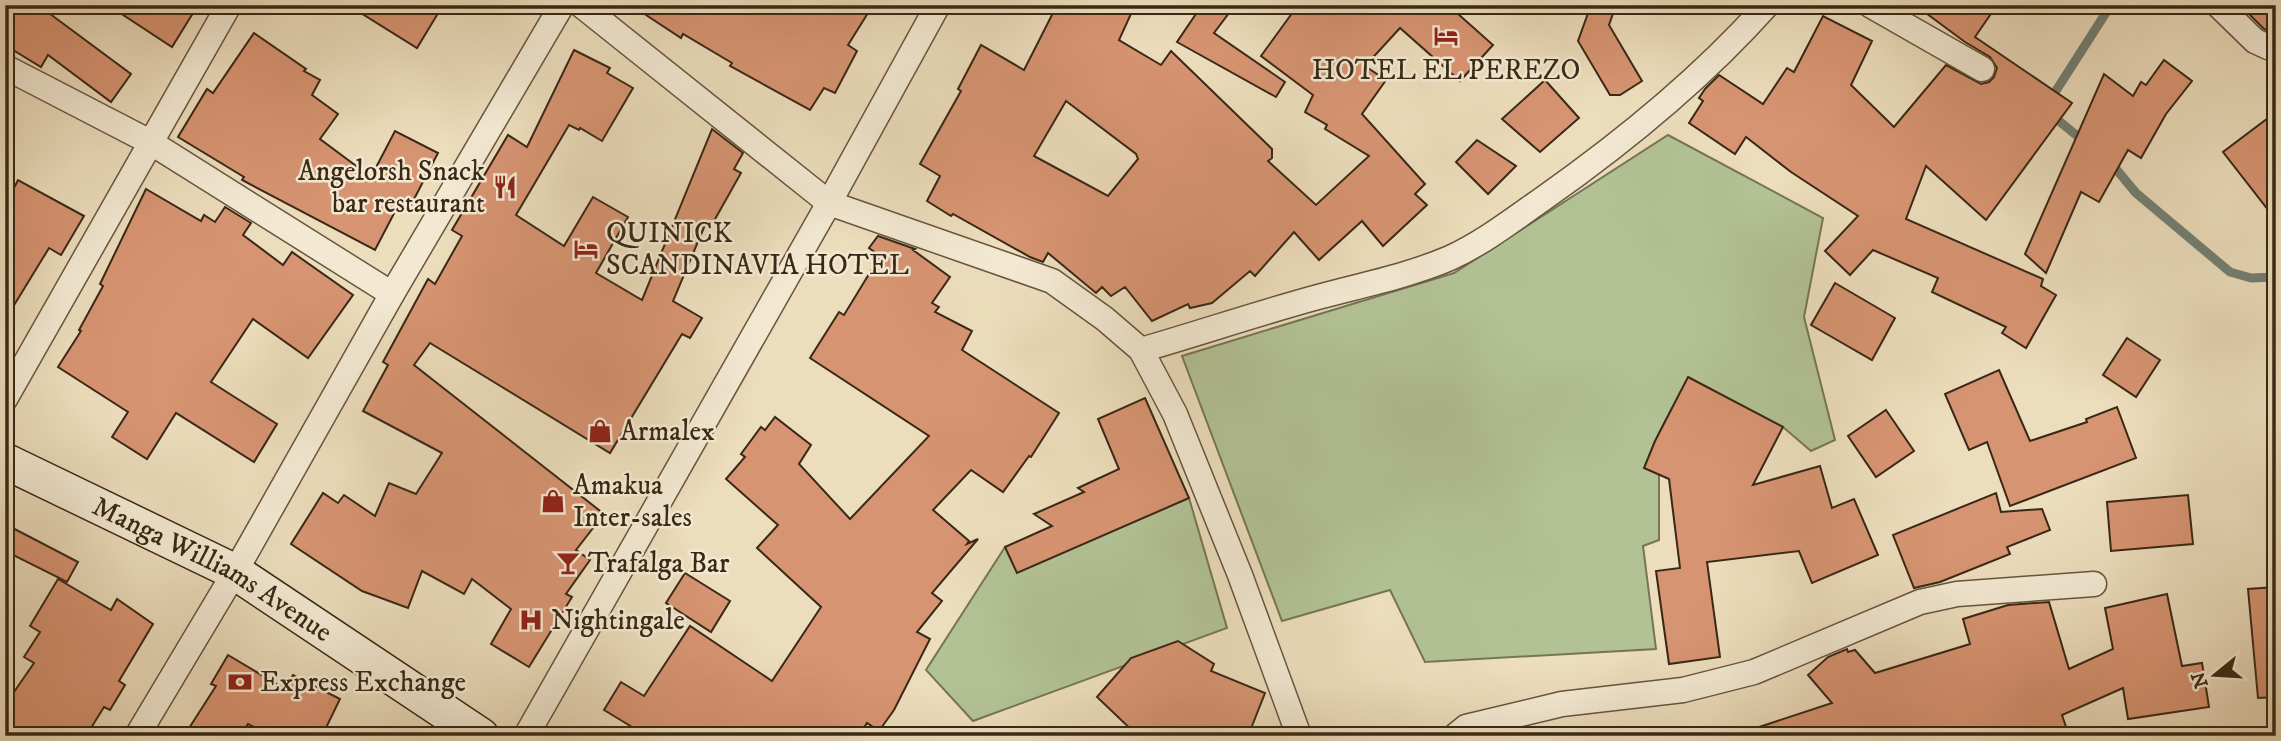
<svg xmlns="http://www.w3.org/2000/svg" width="2281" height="741" font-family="'IM FELL DW Pica',serif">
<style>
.green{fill:#b2c295;stroke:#767555;stroke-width:2}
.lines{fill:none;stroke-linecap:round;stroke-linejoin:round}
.stream{stroke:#738074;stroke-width:9}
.building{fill:#d79472;stroke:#392815;stroke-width:2;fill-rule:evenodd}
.minor-casing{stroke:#66553f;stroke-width:27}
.secondary-casing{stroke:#392815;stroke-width:38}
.minor{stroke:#f3e9d3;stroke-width:24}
.secondary{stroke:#f3e9d3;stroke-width:35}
.labels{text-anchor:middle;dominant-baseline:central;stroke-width:5;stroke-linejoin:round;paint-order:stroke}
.poi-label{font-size:28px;fill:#392815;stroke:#f3e9d3;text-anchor:start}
.street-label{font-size:28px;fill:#392815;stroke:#f3e9d3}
</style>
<rect width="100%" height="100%" fill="#ecddbc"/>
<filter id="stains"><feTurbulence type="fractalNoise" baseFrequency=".00286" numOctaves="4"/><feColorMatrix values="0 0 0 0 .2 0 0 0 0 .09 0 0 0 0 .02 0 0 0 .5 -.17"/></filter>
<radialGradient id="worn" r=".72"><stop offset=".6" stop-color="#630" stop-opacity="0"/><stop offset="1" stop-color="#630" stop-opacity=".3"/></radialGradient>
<!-- green -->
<g class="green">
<path d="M 1668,135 L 1823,218 L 1804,317 L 1835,440 L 1811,451 L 1783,427 L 1688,378 L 1659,433 L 1659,540 L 1643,546 L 1656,649 L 1425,662 L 1390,590 L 1282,621 L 1182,356 L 1454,273 Z"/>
<path d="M 1189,498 L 1227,628 L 973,721 L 926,670 L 1005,547 L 1017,572 Z"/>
</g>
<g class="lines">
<!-- stream -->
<g class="stream">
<path d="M 2086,143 L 2054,117 L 2052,97 L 2107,11 L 2108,5"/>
<path d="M 2111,163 L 2136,193 L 2230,272 L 2251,278 L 2276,277"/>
</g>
</g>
<!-- building -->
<g class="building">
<path d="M 5,5 L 38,5 L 131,74 L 111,102 L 48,55 L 41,67 L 5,45 Z"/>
<path d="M 108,5 L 198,5 L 172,47 Z"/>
<path d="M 348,5 L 443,5 L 417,48 Z"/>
<path d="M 631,5 L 873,5 L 848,45 L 857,51 L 835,93 L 824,88 L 810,110 L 730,66 L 732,63 L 683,34 L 681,38 Z"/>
<path d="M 1057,5 L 1135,5 L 1119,40 L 1161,65 L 1171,51 L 1272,149 L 1272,158 L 1268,161 L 1316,205 L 1369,156 L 1325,129 L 1327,125 L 1305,112 L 1313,95 L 1261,56 L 1298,5 L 1448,5 L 1493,45 L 1460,81 L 1400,28 L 1365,66 L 1386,80 L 1362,114 L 1425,184 L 1415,194 L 1427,205 L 1383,246 L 1362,221 L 1319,260 L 1294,232 L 1255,276 L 1250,271 L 1212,303 L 1190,308 L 1188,304 L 1152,321 L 1125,287 L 1111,296 L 1102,287 L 1096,293 L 1048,253 L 1043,262 L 1030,257 L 953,214 L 951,216 L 927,201 L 940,176 L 920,164 L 961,91 L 958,89 L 981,45 L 1024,70 ZM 1066,101 L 1136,154 L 1138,159 L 1108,196 L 1034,156 Z"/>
<path d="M 1202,5 L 1235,5 L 1214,33 L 1285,82 L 1276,97 L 1177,42 Z"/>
<path d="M 1591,5 L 1616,5 L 1609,25 L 1642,81 L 1620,95 L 1610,95 L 1578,41 Z"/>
<path d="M 1915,5 L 1997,5 L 1975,37 L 2072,103 L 1986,220 L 1926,166 L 1906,219 L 2043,279 L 2041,286 L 2056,295 L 2026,348 L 2002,333 L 2006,327 L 1932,292 L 1938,278 L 1873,250 L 1850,275 L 1825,251 L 1858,216 L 1791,172 L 1746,137 L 1735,154 L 1689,123 L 1703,101 L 1699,98 L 1705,89 L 1719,75 L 1763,104 L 1787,68 L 1794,72 L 1823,16 L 1872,41 L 1851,85 L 1894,127 L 1946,65 L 1981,84 L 1989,82 L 1994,77 L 1997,68 L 1990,57 L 1965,42 Z"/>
<path d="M 2240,5 L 2276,5 L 2276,28 L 2268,31 L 2264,29 Z"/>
<path d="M 254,33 L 306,69 L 304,71 L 320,80 L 312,95 L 338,114 L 320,139 L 371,177 L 395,131 L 438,153 L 411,205 L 401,200 L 375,250 L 242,180 L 244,177 L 178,137 L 207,89 L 213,93 Z"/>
<path d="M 574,50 L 610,68 L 607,73 L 633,88 L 602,141 L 580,128 L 579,130 L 569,125 L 516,215 L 564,246 L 593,197 L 628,217 L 596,273 L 642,300 L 712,129 L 743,153 L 734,169 L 741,173 L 710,228 L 705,225 L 673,301 L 702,318 L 690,338 L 682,334 L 610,453 L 430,343 L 414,365 L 604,514 L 576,550 L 590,560 L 566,594 L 572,597 L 529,667 L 491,644 L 511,609 L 472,579 L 464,594 L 422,571 L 408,608 L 362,591 L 291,544 L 323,493 L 338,503 L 344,495 L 375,516 L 389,483 L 416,494 L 442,453 L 363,411 L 388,365 L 383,362 L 428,279 L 435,284 L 462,236 L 452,230 L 508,135 L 527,147 Z"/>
<path d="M 2164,60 L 2192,81 L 2166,114 L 2141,158 L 2128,150 L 2099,202 L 2081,192 L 2046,273 L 2025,254 L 2104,74 L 2133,96 L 2141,82 L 2146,85 Z"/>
<path d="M 1545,80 L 1579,118 L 1540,152 L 1502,119 Z"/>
<path d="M 2276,112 L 2276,220 L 2223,152 Z"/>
<path d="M 1477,140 L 1516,166 L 1488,194 L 1456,162 Z"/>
<path d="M 5,180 L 15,186 L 18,180 L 84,216 L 61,255 L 49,248 L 5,320 Z"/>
<path d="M 146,189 L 201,221 L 204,215 L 215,222 L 225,207 L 251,223 L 243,235 L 283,265 L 292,252 L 353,295 L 308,358 L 253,319 L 211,382 L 277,424 L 254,462 L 176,413 L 147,459 L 112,437 L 128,412 L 58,367 L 81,331 L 79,330 L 103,286 L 100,284 Z"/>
<path d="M 878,236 L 915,249 L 913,250 L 950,277 L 932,303 L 939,307 L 935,312 L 972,331 L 962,350 L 1059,413 L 1031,457 L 1029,456 L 1003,492 L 971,470 L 933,510 L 969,541 L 967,544 L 978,539 L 932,593 L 942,601 L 917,632 L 930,639 L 894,710 L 879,731 L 867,723 L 859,736 L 647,736 L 604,710 L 621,682 L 644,696 L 690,626 L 772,681 L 821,607 L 757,548 L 778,525 L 726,479 L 745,457 L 741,454 L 761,427 L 765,430 L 775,417 L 811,445 L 799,464 L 850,519 L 929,436 L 810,358 L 839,312 L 844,315 L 880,256 L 869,248 Z"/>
<path d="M 1835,283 L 1895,318 L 1872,360 L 1811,325 Z"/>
<path d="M 2127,338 L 2160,360 L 2136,397 L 2103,375 Z"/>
<path d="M 1999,370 L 2030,441 L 2087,422 L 2086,419 L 2117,407 L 2136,458 L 2010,506 L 1987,442 L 1969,450 L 1945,394 Z"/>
<path d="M 1688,377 L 1783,427 L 1753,485 L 1820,466 L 1832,508 L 1854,499 L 1878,555 L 1812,583 L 1799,551 L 1707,562 L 1720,657 L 1669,664 L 1656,571 L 1680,568 L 1669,479 L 1644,468 L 1655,441 Z"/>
<path d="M 1145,398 L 1189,498 L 1017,573 L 1005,547 L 1052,526 L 1034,514 L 1084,492 L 1078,488 L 1119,469 L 1098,419 Z"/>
<path d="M 1886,410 L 1914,451 L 1876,477 L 1848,436 Z"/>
<path d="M 1996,493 L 2001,512 L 2042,509 L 2050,530 L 2007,547 L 2010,554 L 1940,582 L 1914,588 L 1893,535 Z"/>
<path d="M 2188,495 L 2193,544 L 2111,551 L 2107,502 Z"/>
<path d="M 5,524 L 78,562 L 67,582 L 5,551 Z"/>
<path d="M 685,573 L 730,601 L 711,632 L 666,603 Z"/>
<path d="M 58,579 L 111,610 L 117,599 L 153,624 L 119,681 L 125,685 L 110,710 L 104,707 L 86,736 L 5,736 L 5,705 L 34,663 L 24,657 L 40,632 L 30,626 Z"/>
<path d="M 2276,587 L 2276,697 L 2258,698 L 2248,589 Z"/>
<path d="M 2167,594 L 2182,666 L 2202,663 L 2209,707 L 2128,719 L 2123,688 L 2062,715 L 2069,736 L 1748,736 L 1747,731 L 1832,703 L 1808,675 L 1828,657 L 1847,649 L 1848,652 L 1855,650 L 1875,673 L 1970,644 L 1963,619 L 2008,605 L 2049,602 L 2069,669 L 2113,649 L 2105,608 Z"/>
<path d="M 1178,641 L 1214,664 L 1211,671 L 1265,693 L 1248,736 L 1138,736 L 1097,697 L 1131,658 Z"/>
<path d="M 228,655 L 285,689 L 293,675 L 340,699 L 322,736 L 272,736 L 248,724 L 240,736 L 184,736 L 216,686 L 211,684 Z"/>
</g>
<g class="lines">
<!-- minor casing -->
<g class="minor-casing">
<g id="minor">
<path d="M 581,5 L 829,203 L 1052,281 L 1105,319 L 1141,350 L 1175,414 L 1240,575 L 1299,736"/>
<path d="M 1870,5 L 1982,69"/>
<path d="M 2218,5 L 2255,41 L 2268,47 L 2276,43"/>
<path d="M 5,67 L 150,142 L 392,294"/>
<path d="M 1141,350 C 1200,333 1259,313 1318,297 C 1362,285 1408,276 1450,258 C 1483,243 1514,219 1544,198 C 1625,141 1701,79 1767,5"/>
<path d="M 5,399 L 229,5"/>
<path d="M 137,736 L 235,572 L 392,294 L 562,5"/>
<path d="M 526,736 L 829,203 L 938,5"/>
<path d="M 1455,736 L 1466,727 L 1562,704 L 1683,690 L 1754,672 L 1920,602 L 1957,594 L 2094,584"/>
</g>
</g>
<!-- secondary casing -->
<g class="secondary-casing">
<g id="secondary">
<path id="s1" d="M 5,461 L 235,572 L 481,736"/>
</g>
</g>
<!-- minor -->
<use href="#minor" class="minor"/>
<!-- secondary -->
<use href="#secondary" class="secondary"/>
</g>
<!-- icons -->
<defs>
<g id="hotel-bare" transform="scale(1.89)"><path d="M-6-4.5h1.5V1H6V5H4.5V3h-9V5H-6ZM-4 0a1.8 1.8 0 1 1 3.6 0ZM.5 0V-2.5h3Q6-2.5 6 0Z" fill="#8f2418" stroke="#f3e9d3" stroke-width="2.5" paint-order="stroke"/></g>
<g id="restaurant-bare" transform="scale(1.89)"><path d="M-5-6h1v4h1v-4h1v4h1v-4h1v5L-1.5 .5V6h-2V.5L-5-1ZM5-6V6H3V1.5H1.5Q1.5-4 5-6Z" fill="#8f2418" stroke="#f3e9d3" stroke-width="2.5" paint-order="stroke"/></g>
<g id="shop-bare" transform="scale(1.89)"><path d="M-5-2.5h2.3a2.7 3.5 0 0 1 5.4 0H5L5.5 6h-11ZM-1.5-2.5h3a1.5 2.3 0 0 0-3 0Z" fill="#8f2418" stroke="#f3e9d3" stroke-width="2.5" paint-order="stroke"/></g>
<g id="bar-bare" transform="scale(1.89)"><path d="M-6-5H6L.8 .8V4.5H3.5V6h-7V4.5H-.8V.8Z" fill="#8f2418" stroke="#f3e9d3" stroke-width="2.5" paint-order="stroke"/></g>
<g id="hospital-bare" transform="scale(1.89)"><path d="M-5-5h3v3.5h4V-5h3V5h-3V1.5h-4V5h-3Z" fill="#8f2418" stroke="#f3e9d3" stroke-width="2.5" paint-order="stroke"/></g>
<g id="bank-bare" transform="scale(1.89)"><path d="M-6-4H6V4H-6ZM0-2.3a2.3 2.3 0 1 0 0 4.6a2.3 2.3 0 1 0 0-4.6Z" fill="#8f2418" stroke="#f3e9d3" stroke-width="2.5" paint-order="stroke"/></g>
</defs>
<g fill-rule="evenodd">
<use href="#hotel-bare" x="1446" y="36"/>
<use href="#restaurant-bare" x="505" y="187"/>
<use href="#hotel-bare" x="586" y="249"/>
<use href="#shop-bare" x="600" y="431"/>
<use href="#shop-bare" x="553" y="501"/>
<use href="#bar-bare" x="568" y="563"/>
<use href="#hospital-bare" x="531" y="620"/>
<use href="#bank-bare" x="240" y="682"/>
</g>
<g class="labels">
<!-- poi labels -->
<g class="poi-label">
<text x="1446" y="70" text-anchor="middle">HOTEL EL PEREZO</text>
<text x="485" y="171" text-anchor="end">Angelorsh Snack<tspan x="485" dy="32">bar restaurant</tspan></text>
<text x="606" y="233">QUINICK<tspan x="606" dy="32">SCANDINAVIA HOTEL</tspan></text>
<text x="620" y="431">Armalex</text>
<text x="573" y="485">Amakua<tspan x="573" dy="32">Inter-sales</tspan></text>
<text x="588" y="563">Trafalga Bar</text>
<text x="551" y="620">Nightingale</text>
<text x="260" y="682">Express Exchange</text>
</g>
<!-- street labels -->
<g class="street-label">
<text stroke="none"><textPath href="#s1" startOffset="234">Manga Williams Avenue</textPath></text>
</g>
</g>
<!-- margin -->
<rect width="2281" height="741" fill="none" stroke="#ecddbc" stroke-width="28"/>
<rect x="7" y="7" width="2267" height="727" fill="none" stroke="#392815" stroke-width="3.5"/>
<rect x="14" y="14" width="2253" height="713" fill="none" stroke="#392815" stroke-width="2"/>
<!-- north arrow -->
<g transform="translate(2215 675) rotate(252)" stroke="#f3e9d3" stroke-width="5" paint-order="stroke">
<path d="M0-5L12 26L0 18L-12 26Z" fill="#392815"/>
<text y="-10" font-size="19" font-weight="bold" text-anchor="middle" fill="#392815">N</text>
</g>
<rect width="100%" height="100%" filter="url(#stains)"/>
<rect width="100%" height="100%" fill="url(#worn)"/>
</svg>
